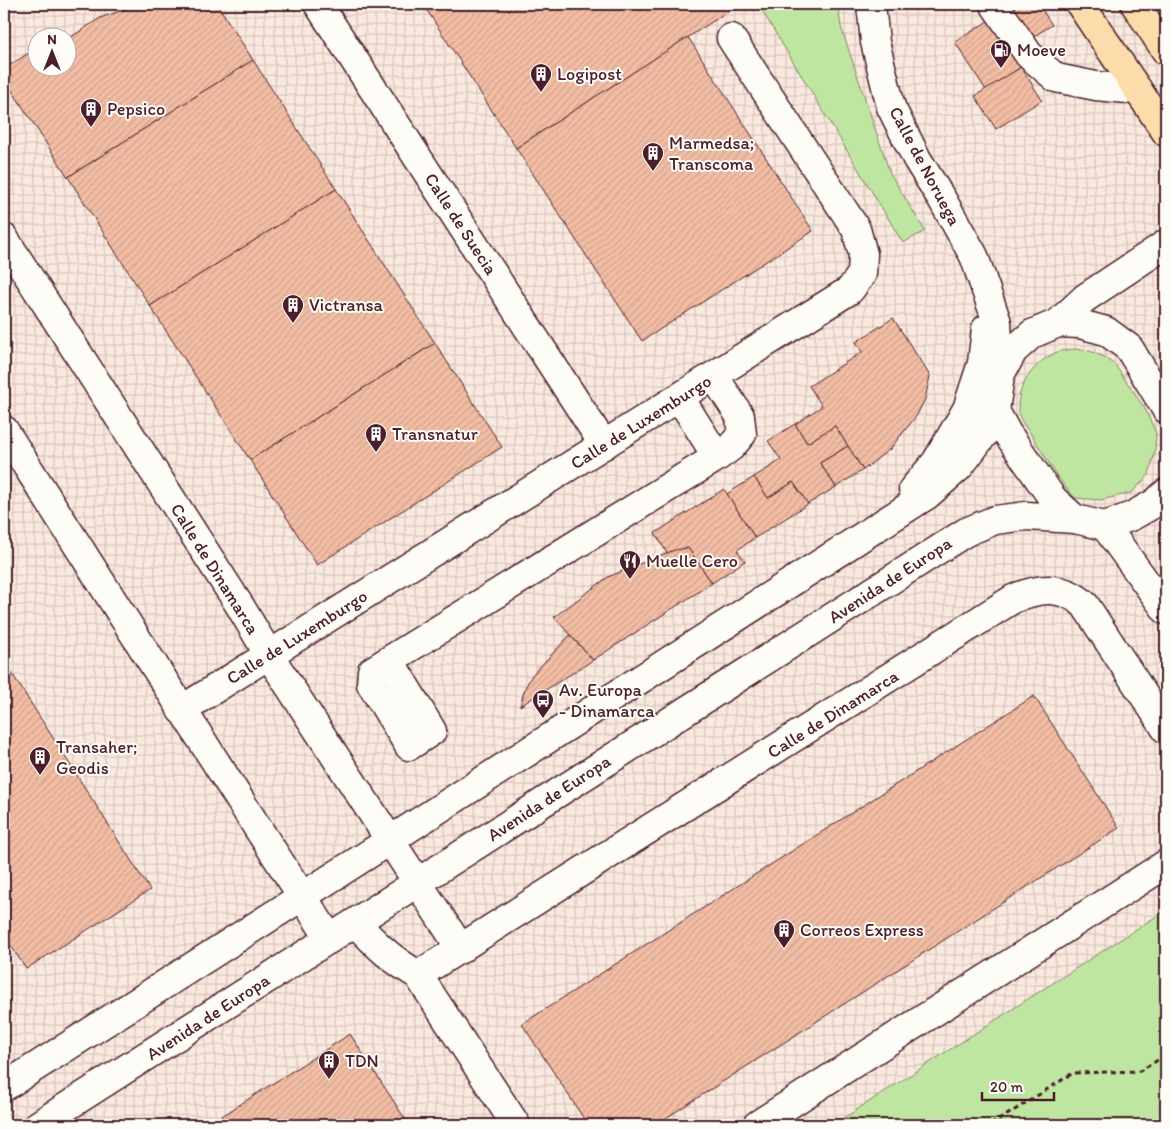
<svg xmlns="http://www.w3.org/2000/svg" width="1170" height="1129" font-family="Itim,sans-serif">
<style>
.industrial{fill:url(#industrial-grid);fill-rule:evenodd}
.grass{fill:#bfe6a1;stroke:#848266}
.building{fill:url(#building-hatch);stroke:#4a1f2b}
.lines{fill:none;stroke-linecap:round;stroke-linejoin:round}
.minor-casing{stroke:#4a1f2b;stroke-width:31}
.major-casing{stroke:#4a1f2b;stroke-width:31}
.path{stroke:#4a1f2b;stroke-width:3;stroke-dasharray:5 4;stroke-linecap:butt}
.minor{stroke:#fdfcf7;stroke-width:28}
.major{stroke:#fddcac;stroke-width:28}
.labels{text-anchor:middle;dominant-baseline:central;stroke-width:4;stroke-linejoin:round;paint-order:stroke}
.poi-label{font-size:18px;fill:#4a1f2b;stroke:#fdfcf7;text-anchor:start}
.street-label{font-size:18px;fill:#4a1f2b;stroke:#fdfcf7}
</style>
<defs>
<pattern id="industrial-grid" width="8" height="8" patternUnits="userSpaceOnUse" patternTransform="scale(1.25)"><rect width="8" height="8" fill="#fae9de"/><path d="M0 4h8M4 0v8" fill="none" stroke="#d8c7bf"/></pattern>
<pattern id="building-hatch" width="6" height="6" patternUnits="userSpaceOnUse" patternTransform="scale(1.25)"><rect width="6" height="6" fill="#f2bda4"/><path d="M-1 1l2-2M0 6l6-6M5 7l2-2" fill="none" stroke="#d1a28d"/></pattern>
</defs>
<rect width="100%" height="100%" fill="#fdfcf7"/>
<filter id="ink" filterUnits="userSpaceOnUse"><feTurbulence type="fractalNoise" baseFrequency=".02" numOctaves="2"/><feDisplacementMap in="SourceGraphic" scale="10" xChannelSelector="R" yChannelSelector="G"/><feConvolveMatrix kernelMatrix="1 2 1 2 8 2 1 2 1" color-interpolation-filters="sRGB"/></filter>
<g filter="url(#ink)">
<!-- industrial -->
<path class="industrial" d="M 4,4 L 1166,4 L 1166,910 L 833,1125 L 4,1125 ZM 38,38 L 68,38 L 68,68 L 38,68 Z"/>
<!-- grass -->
<g class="grass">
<path d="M 758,4 L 838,4 L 841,27 L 890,173 L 925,231 L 903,243 Z"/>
<path d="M 1075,349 L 1090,351 L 1104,357 L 1115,365 L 1144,407 L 1156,433 L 1155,451 L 1149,475 L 1131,493 L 1101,500 L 1075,498 C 1057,479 1045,456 1031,434 C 1027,428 1020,421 1019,414 C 1014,391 1032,364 1053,354 C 1060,350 1067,350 1075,349 Z"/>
<path d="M 1166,910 L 1166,1125 L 833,1125 Z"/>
</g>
<!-- building -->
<g class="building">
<path d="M 140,4 L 217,4 L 253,60 L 68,177 L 4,78 L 4,69 L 38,47 L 38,68 L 68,68 L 68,39 L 100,18 Z"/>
<path d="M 423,4 L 733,4 L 735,7 L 516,148 Z"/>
<path d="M 1015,4 L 1038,4 L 1052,25 L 1013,49 L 1026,69 L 1024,71 L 1021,67 L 986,90 L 955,42 Z"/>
<path d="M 688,37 L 813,231 L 642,341 L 516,148 Z"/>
<path d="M 253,60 L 336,189 L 150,306 L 68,177 Z"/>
<path d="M 1021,67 L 1042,100 L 996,129 L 975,96 Z"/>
<path d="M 336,189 L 435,343 L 250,460 L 150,306 Z"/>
<path d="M 893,318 L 930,376 L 925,399 L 917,415 L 890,449 L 863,470 L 835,426 L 807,443 L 795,424 L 822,406 L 809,386 L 862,352 L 856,342 Z"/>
<path d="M 435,343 L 502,447 L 317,565 L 250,460 Z"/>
<path d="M 795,424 L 807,443 L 835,426 L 848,446 L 820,463 L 836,487 L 808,504 L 793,482 L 768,498 L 754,477 L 781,460 L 768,441 Z"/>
<path d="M 848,446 L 863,470 L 836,487 L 820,463 Z"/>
<path d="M 754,477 L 768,498 L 793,482 L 808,504 L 755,538 L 727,494 Z"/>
<path d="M 724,489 L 755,538 L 737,550 L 745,561 L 712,583 L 688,548 L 667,553 L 655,533 Z"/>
<path d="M 688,548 L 712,583 L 593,660 L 554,617 L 608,577 L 661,555 L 675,550 Z"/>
<path d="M 570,635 L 593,660 L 520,706 L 525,688 L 532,675 Z"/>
<path d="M 4,661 L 150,890 L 26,969 L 4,935 Z"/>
<path d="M 1034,696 L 1119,828 L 655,1125 L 588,1125 L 522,1024 Z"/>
<path d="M 350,1034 L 409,1125 L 208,1125 Z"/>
</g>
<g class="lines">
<!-- minor casing -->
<g class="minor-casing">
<g id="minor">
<path d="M 318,4 L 604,445"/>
<path d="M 871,4 L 875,42 L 891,107 L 917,159 L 943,201 L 974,256 L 997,322 L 1000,375"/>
<path d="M 994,4 L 1029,55 L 1056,78 L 1096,86 L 1138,90"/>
<path d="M 4,238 L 240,606 L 269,655 L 461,949"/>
<path d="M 1058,323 L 1080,324 L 1106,331 L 1129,348 L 1166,409"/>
<path d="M 680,398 L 717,457 L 731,447 L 742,434 L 740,416 L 714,376"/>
<path d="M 995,411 L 1007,433 L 1053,499 L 1075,519"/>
<path d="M 4,430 L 259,830 L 330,939"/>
<path d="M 913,489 L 936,462 L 967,409 L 982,363 L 986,329"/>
<path d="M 1105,526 L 1166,610"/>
<path d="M 390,661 L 432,731 L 409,746 L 371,684 L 372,671 L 717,457"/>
<path d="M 181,710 L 850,290 L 862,274 L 863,254 L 856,229 L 731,38"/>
<path d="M 356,923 C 377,946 391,959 418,975 L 516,1125"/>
<path d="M 418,975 L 1013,599 C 1039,587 1063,585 1085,605 L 1166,729"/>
<path d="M 4,1087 L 389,841 L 927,495 L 959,467 L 987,430 L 995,411 L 1000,375 L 1013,351 L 1032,334 L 1058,323 L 1085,298 L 1166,244"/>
<path d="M 38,1125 L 966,532 L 995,520 L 1026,516 L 1075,519 L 1105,526 L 1132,516 L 1155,503 L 1166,493"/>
<path d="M 757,1125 L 1166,864"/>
</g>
</g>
<!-- major casing -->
<g class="major-casing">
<g id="major">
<path d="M 1080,4 L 1166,132"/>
<path d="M 1135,4 L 1166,51"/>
</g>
</g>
<!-- path -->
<path class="path" d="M 991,1125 L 1073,1073 L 1140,1071 L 1166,1055"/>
<!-- minor -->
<use href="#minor" class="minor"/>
<!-- major -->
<use href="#major" class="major"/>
</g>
</g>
<!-- icons -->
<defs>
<g id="fuel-pin" transform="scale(1.125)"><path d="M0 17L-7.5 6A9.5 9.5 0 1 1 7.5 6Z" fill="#4a1f2b" stroke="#fdfcf7"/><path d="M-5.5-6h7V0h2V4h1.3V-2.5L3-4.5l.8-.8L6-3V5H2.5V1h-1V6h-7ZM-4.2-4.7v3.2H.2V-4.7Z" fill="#fff"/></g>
<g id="building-pin" transform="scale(1.125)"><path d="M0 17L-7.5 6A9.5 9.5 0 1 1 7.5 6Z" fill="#4a1f2b" stroke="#fdfcf7"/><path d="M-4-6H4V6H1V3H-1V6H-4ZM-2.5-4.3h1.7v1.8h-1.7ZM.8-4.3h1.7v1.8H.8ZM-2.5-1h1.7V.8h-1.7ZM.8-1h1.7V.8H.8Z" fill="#fff"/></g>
<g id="restaurant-pin" transform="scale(1.125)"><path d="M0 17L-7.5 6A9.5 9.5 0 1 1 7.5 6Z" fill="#4a1f2b" stroke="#fdfcf7"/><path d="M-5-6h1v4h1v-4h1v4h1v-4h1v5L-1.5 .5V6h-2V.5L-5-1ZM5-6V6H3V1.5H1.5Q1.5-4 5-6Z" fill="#fff"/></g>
<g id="bus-pin" transform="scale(1.125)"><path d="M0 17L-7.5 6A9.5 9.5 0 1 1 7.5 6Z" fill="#4a1f2b" stroke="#fdfcf7"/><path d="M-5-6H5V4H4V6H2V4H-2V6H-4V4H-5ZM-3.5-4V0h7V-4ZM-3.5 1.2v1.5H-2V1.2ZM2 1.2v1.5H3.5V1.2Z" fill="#fff"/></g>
</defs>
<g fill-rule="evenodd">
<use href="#fuel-pin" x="1001" y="50"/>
<use href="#building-pin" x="541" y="74"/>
<use href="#building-pin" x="91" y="109"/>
<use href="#building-pin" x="653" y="153"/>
<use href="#building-pin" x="293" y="305"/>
<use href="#building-pin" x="376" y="434"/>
<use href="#restaurant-pin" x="630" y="561"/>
<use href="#bus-pin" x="543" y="700"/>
<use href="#building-pin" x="40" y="757"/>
<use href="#building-pin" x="784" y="930"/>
<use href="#building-pin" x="329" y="1061"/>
</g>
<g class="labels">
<!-- poi labels -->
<g class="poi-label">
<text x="1017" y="50">Moeve</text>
<text x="557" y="74">Logipost</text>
<text x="107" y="109">Pepsico</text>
<text x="669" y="143">Marmedsa;<tspan x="669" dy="21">Transcoma</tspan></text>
<text x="309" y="305">Victransa</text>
<text x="392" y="434">Transnatur</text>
<text x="646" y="561">Muelle Cero</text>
<text x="559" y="690">Av. Europa<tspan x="559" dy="21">- Dinamarca</tspan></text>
<text x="56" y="747">Transaher;<tspan x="56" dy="21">Geodis</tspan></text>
<text x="800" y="930">Correos Express</text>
<text x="345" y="1061">TDN</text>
</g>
<!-- street labels -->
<g class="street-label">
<text transform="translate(925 166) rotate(62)">Calle de Noruega</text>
<text transform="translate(461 224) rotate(57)">Calle de Suecia</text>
<text transform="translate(641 422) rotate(-32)">Calle de Luxemburgo</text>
<text transform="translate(215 569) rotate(58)">Calle de Dinamarca</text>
<text transform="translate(890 580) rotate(-33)">Avenida de Europa</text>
<text transform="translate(297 637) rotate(-32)">Calle de Luxemburgo</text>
<text transform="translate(833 714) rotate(-32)">Calle de Dinamarca</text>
<text transform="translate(549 798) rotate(-33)">Avenida de Europa</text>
<text transform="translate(208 1017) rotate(-33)">Avenida de Europa</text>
</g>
</g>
<!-- margin -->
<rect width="1170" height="1129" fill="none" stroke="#fdfcf7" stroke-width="20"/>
<rect x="10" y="10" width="1150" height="1109" fill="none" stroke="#4a1f2b" stroke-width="2" filter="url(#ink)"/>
<!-- north arrow -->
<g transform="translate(52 52)"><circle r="24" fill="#fdfcf7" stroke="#b5a4a5"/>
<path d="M0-4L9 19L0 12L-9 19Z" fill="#4a1f2b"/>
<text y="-8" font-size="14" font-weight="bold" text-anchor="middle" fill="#4a1f2b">N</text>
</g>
<!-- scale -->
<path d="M982 1092v8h72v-8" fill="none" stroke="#4a1f2b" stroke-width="2.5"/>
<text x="990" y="1092" font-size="15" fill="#4a1f2b" stroke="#fdfcf7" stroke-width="4" paint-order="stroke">20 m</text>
</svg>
